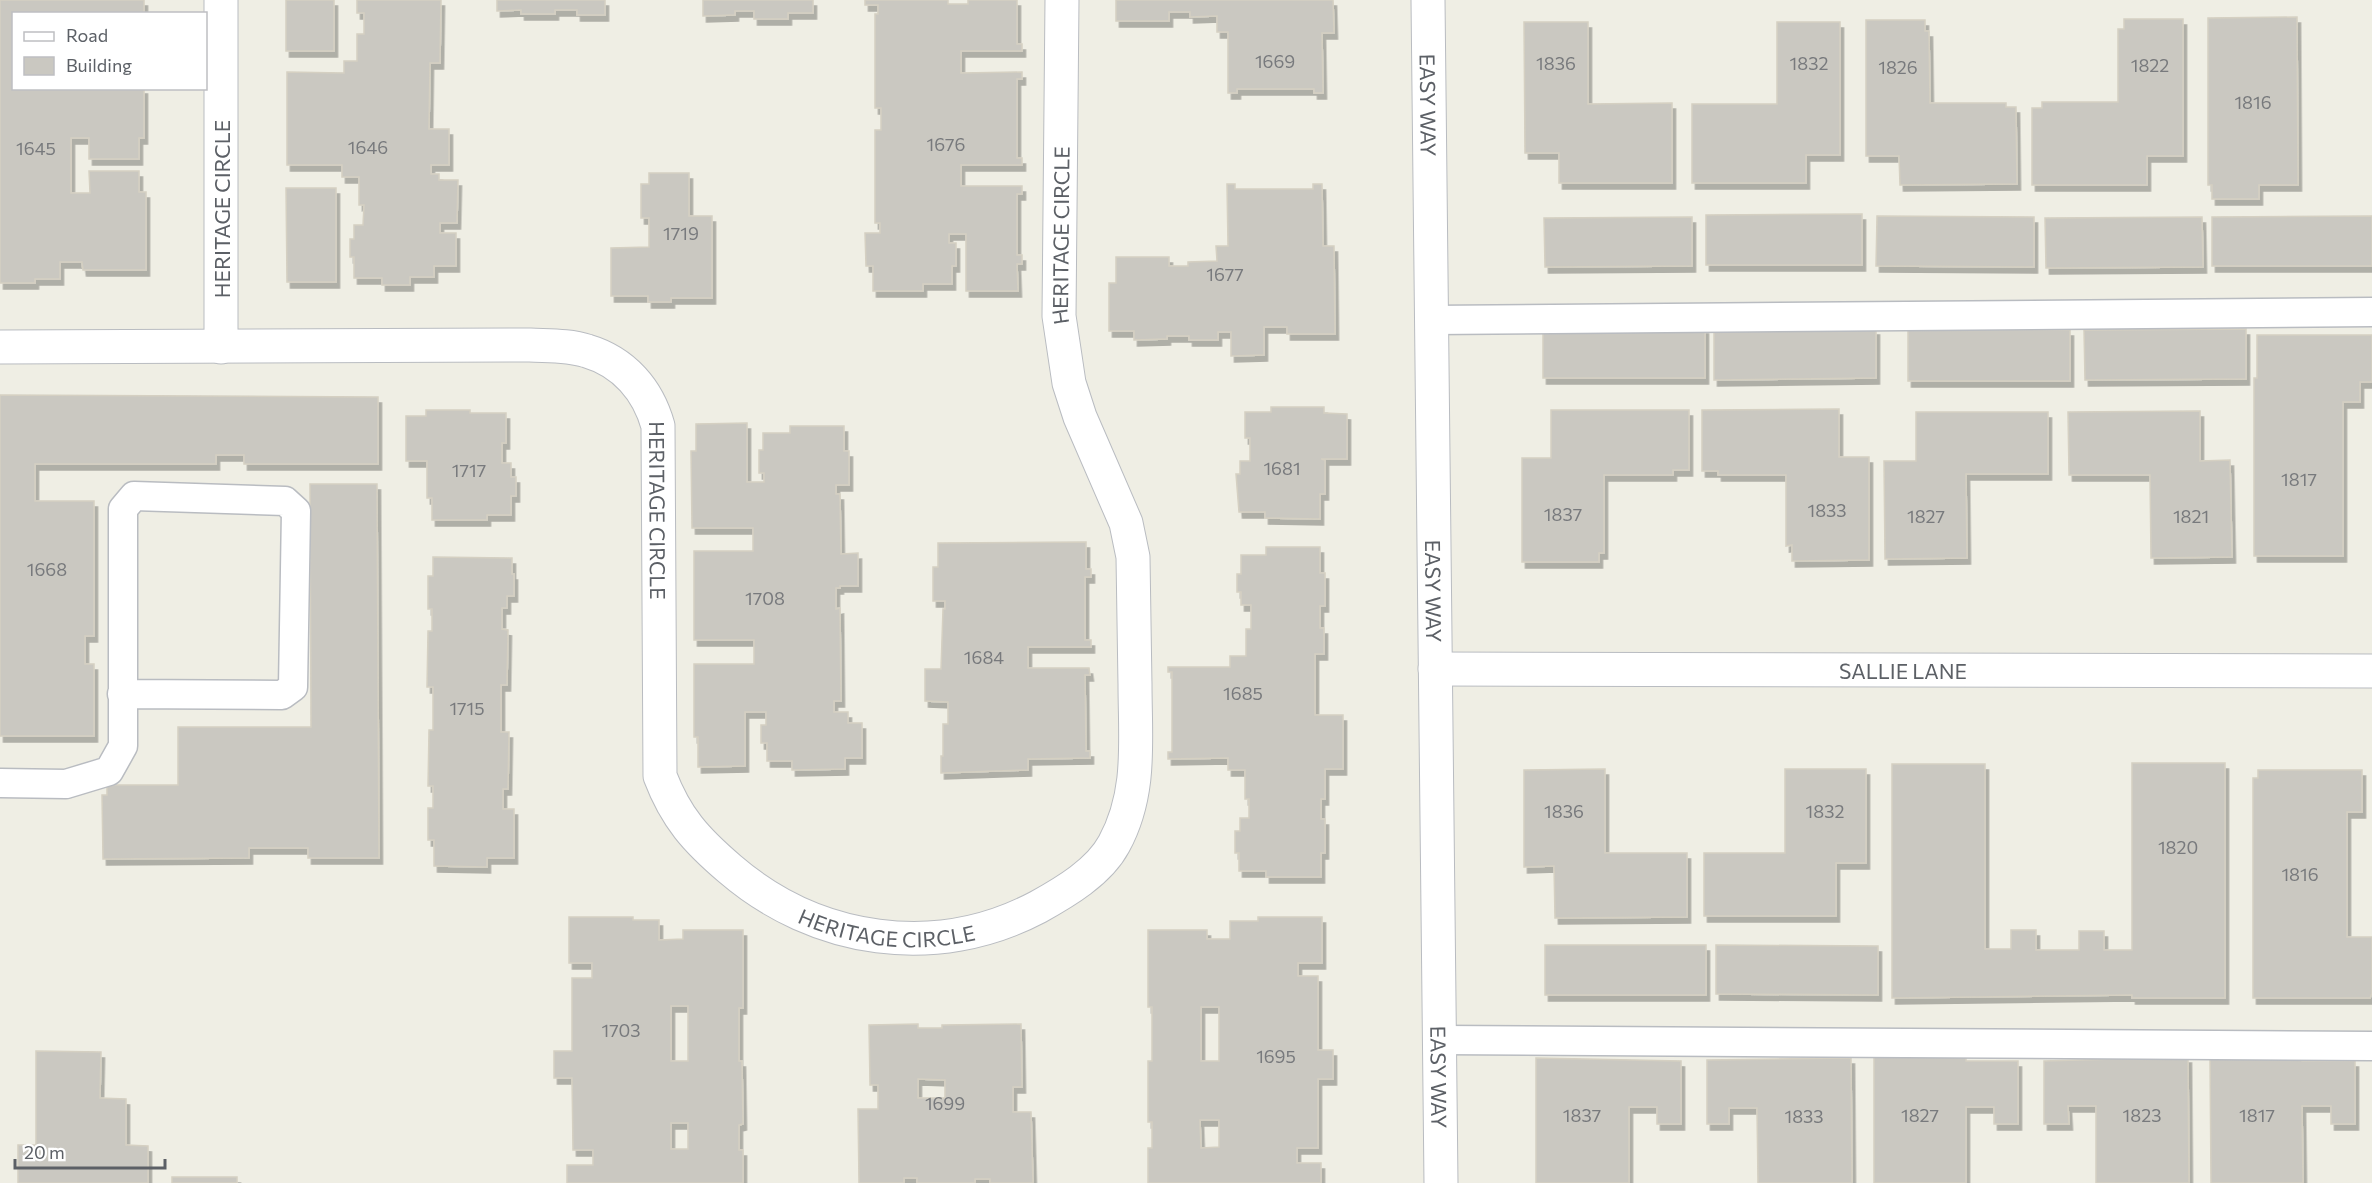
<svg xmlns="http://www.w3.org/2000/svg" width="2372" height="1183" font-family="Commissioner,sans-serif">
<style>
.building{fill:#cac8c1;stroke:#d5d0c2;stroke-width:1.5;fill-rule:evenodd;filter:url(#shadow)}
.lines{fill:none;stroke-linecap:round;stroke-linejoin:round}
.service-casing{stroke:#b9bcc1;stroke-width:31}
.minor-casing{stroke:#b9bcc1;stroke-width:35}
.service{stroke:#fff;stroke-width:28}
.minor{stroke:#fff;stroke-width:33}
.labels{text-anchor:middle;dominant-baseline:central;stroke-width:4.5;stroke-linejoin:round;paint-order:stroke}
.number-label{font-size:18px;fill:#787a7d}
.street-label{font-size:21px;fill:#5c6066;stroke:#fff}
</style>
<defs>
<filter id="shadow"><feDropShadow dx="3.5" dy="6" stdDeviation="0" flood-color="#0004"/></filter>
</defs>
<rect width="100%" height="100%" fill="#efeee4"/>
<!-- building -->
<g class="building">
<path d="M 0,0 L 144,0 L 144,14 L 14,14 L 14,88 L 144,88 L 144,138 L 139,138 L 139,159 L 89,159 L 89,138 L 71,138 L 71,193 L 90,193 L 89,171 L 139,171 L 139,192 L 146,192 L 146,270 L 83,270 L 82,262 L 60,262 L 60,279 L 35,279 L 35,283 L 0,283 Z"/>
<rect x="286" y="0" width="48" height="51"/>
<path d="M 357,0 L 441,0 L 440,63 L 430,63 L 429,129 L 449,129 L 449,165 L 431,165 L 431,174 L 439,174 L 439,180 L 458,180 L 457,223 L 440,223 L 440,233 L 456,233 L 456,266 L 434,266 L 434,277 L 410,277 L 410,285 L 382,285 L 382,278 L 354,278 L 354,257 L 350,257 L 350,239 L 354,239 L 354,225 L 363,225 L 364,205 L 359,205 L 359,177 L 342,177 L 342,165 L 287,165 L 287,72 L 344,73 L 344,61 L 357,61 L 357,34 L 364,34 L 364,13 L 357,13 Z"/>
<path d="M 497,0 L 605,0 L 605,15 L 577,15 L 577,10 L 555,10 L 555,14 L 521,14 L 521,10 L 497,11 Z"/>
<path d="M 703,0 L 813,0 L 813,13 L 788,13 L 788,19 L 754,19 L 754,11 L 735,11 L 735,15 L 703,16 Z"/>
<path d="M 865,0 L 948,0 L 948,4 L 968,4 L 968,0 L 1017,0 L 1017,44 L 1022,44 L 1022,51 L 961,51 L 961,73 L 1022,72 L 1022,79 L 1017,79 L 1017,158 L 1022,158 L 1022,165 L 961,165 L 961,186 L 1022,186 L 1022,194 L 1017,194 L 1017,255 L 1022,255 L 1022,264 L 1017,264 L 1018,291 L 966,291 L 966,234 L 949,234 L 949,243 L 956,243 L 956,266 L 952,266 L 952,284 L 923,284 L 923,291 L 873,291 L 873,266 L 866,266 L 865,233 L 880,233 L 880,223 L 875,223 L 875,130 L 881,130 L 881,108 L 875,108 L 875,14 L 878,14 L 878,5 L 865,5 Z"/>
<path d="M 1116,0 L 1333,0 L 1334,33 L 1322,33 L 1323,93 L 1314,93 L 1314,89 L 1237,89 L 1237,93 L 1228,93 L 1228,32 L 1217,32 L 1217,16 L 1190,17 L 1190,12 L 1169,12 L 1169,21 L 1116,21 Z"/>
<path d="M 2297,17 L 2298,185 L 2259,185 L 2259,199 L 2212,199 L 2212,185 L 2208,185 L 2208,18 Z"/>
<path d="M 2124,19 L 2183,19 L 2183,156 L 2147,156 L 2147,185 L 2032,185 L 2032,108 L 2042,108 L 2042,102 L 2118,102 L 2118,29 L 2124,29 Z"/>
<path d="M 1866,20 L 1925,20 L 1925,31 L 1929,31 L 1930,103 L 2006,103 L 2006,107 L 2016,107 L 2017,184 L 1900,185 L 1899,156 L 1866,156 Z"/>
<path d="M 1524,22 L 1588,22 L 1588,104 L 1672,103 L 1672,183 L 1559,183 L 1559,153 L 1525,153 Z"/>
<path d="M 1777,22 L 1840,22 L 1840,155 L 1806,155 L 1806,183 L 1692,183 L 1692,104 L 1777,104 Z"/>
<path d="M 649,173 L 689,173 L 689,216 L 712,216 L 712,298 L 671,298 L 671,302 L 648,302 L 648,296 L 611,296 L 611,248 L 649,247 L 649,218 L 641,218 L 641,184 L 649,184 Z"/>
<path d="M 1227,184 L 1235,184 L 1235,189 L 1313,189 L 1313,184 L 1322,184 L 1323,246 L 1334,246 L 1335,334 L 1287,334 L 1287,327 L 1264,327 L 1264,355 L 1231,356 L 1231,332 L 1218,332 L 1218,340 L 1189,340 L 1189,336 L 1167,336 L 1167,339 L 1134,340 L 1134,331 L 1109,331 L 1109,283 L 1116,283 L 1116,257 L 1169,257 L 1169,266 L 1188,266 L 1188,262 L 1217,261 L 1216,246 L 1228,246 Z"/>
<path d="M 286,188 L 336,188 L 336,282 L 287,282 Z"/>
<path d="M 1862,214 L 1862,265 L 1706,265 L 1706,215 Z"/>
<path d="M 1877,216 L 2034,217 L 2034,267 L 1876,266 Z"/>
<path d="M 2372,216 L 2372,266 L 2212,266 L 2212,217 Z"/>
<path d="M 1692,217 L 1692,266 L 1545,267 L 1544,218 Z"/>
<path d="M 2202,217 L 2203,267 L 2046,268 L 2045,218 Z"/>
<rect x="1543" y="328" width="162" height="50"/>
<path d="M 1714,329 L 1876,329 L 1876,378 L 1714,380 Z"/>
<path d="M 2246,329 L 2246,379 L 2085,380 L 2084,330 Z"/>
<rect x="1908" y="330" width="162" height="51"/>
<path d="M 2257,335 L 2372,335 L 2372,382 L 2360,382 L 2360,402 L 2343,402 L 2343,556 L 2254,556 L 2254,378 L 2257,378 Z"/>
<path d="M 0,395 L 378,397 L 378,464 L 244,464 L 244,455 L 216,455 L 216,464 L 35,464 L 35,501 L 94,501 L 94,636 L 85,636 L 85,664 L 94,664 L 94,736 L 0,736 Z"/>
<path d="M 1271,407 L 1324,407 L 1324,413 L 1347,414 L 1347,459 L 1321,459 L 1325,460 L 1325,494 L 1320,494 L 1320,519 L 1265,518 L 1265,512 L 1239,512 L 1236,474 L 1240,474 L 1240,461 L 1250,461 L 1250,438 L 1245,438 L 1245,412 L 1271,412 Z"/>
<path d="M 1839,409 L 1839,457 L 1869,457 L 1869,560 L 1792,561 L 1792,545 L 1786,546 L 1786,475 L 1718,475 L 1718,471 L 1702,471 L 1702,410 Z"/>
<path d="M 426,410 L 470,410 L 470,413 L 506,413 L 506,443 L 502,443 L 502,463 L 511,463 L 511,477 L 516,477 L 516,496 L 511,496 L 511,515 L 487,515 L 487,520 L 432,520 L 432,498 L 427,498 L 427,461 L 406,461 L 406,416 L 426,416 Z"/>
<path d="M 1551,410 L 1689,410 L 1689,470 L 1673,470 L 1673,475 L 1604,475 L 1604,553 L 1599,553 L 1599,562 L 1522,562 L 1522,458 L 1551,458 Z"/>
<path d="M 2200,411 L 2200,461 L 2230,460 L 2232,557 L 2151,558 L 2150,475 L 2069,475 L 2068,412 Z"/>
<path d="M 1916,412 L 2048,412 L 2048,474 L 1966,474 L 1967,558 L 1885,559 L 1884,461 L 1916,461 Z"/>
<path d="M 747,423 L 747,482 L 764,482 L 764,473 L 759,473 L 759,450 L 763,450 L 763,433 L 790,433 L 790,426 L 844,426 L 844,451 L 849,451 L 849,485 L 836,485 L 836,494 L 840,494 L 841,554 L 858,553 L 858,586 L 840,586 L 840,588 L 836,588 L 836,609 L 840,608 L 841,701 L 834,701 L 834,712 L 848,712 L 848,723 L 862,723 L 862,758 L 845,758 L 845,769 L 792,770 L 792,761 L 767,761 L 767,743 L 761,743 L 761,725 L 766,725 L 766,712 L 745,712 L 745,766 L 698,767 L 698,737 L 694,737 L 694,664 L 754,664 L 754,640 L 694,640 L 694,551 L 753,551 L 753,528 L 692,528 L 691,451 L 696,451 L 696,424 Z"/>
<path d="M 310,484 L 377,484 L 379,858 L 308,858 L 308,848 L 249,848 L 249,858 L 103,859 L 102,795 L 107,795 L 107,785 L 178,785 L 178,727 L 311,727 Z"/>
<path d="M 1086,542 L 1086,569 L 1091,569 L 1091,577 L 1085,577 L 1085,640 L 1091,640 L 1091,647 L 1028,647 L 1028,668 L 1089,668 L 1090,675 L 1085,675 L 1086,751 L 1090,751 L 1090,758 L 1028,759 L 1028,770 L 941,773 L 941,756 L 943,756 L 943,724 L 948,724 L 948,702 L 925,701 L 925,669 L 941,669 L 943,609 L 945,609 L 945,601 L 933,601 L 933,567 L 938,567 L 938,543 Z"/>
<path d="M 1266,547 L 1320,547 L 1320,573 L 1325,573 L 1325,606 L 1320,606 L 1320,628 L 1324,628 L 1324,654 L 1315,654 L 1315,715 L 1343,715 L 1343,769 L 1325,769 L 1325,799 L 1321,799 L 1321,819 L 1325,819 L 1325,853 L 1321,853 L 1321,877 L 1266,877 L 1266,871 L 1239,871 L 1239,853 L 1235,853 L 1235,831 L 1240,831 L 1240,818 L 1249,818 L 1249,799 L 1245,799 L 1245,770 L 1228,770 L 1228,758 L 1168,759 L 1168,752 L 1172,752 L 1172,672 L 1168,672 L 1168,667 L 1230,667 L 1230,656 L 1246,656 L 1246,629 L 1251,629 L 1251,605 L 1241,605 L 1241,592 L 1237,592 L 1237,574 L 1241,574 L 1241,555 L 1266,555 Z"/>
<path d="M 433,557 L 512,558 L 512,574 L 514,574 L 514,596 L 507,596 L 507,608 L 502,608 L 502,629 L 508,630 L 507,685 L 501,685 L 501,732 L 509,732 L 508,789 L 503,789 L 503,809 L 514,809 L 514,858 L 487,858 L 487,867 L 434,866 L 434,840 L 428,840 L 428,808 L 433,808 L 433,786 L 428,786 L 429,730 L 433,730 L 433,687 L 427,687 L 428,631 L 432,631 L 432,609 L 428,609 L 428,576 L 433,576 Z"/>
<path d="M 2132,763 L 2225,763 L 2225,998 L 2132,998 L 2132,995 L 1892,998 L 1892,764 L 1985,764 L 1985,949 L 2011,949 L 2011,930 L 2036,930 L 2036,950 L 2079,950 L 2079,931 L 2104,931 L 2104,950 L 2132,950 Z"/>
<path d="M 1605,769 L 1605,853 L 1687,853 L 1687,917 L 1555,918 L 1554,866 L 1524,867 L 1524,770 Z"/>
<path d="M 1785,769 L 1866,769 L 1866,863 L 1836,863 L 1836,916 L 1704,916 L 1704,853 L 1785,853 Z"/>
<path d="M 2258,770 L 2362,770 L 2362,812 L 2347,812 L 2347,937 L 2372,937 L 2372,993 L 2370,998 L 2253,998 L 2253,778 L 2258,778 Z"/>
<path d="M 569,917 L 633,917 L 633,920 L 659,920 L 659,940 L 683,939 L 683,930 L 743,930 L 743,1008 L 739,1008 L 739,1061 L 742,1061 L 743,1124 L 739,1125 L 739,1150 L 743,1150 L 743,1183 L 567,1183 L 567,1165 L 593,1165 L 593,1150 L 573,1150 L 572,1078 L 554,1078 L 554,1051 L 572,1051 L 572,978 L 592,978 L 592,963 L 569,963 ZM 671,1006 L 688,1006 L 688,1061 L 671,1061 ZM 671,1123 L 688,1123 L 688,1149 L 671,1149 Z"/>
<path d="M 1258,917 L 1322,917 L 1322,963 L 1298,963 L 1298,976 L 1318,976 L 1318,1050 L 1333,1050 L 1333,1079 L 1318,1079 L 1318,1148 L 1297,1148 L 1297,1163 L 1321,1163 L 1321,1183 L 1148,1183 L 1148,1148 L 1152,1148 L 1152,1122 L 1148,1122 L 1148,1061 L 1152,1061 L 1152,1007 L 1148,1007 L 1148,930 L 1207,930 L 1207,939 L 1230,939 L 1230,921 L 1258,921 ZM 1201,1007 L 1219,1007 L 1219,1061 L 1201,1061 ZM 1200,1120 L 1219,1120 L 1219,1147 L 1201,1148 Z"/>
<rect x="1545" y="945" width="161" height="50"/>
<path d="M 1716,945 L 1878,946 L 1878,995 L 1716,994 Z"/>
<path d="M 918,1024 L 918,1028 L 942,1028 L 942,1025 L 1021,1024 L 1022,1087 L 1013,1087 L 1013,1112 L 1031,1112 L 1033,1183 L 990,1183 L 990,1179 L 975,1179 L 975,1183 L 917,1183 L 917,1178 L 904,1178 L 904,1183 L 859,1183 L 858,1109 L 878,1109 L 878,1085 L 870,1085 L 869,1025 ZM 918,1079 L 945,1080 L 945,1098 L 918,1098 Z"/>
<path d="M 36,1051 L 101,1052 L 100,1098 L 126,1099 L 126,1145 L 148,1146 L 148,1183 L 18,1183 L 18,1145 L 36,1145 Z"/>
<path d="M 1874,1057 L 1966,1057 L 1966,1061 L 2018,1061 L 2018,1124 L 1994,1124 L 1994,1107 L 1966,1107 L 1966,1183 L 1874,1183 Z"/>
<path d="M 2188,1057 L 2189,1183 L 2096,1183 L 2096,1106 L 2068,1106 L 2069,1124 L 2044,1124 L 2044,1061 Z"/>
<path d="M 2302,1057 L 2302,1061 L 2355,1061 L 2355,1124 L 2331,1124 L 2331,1106 L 2302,1106 L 2303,1183 L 2211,1183 L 2210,1058 Z"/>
<path d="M 1536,1058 L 1681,1061 L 1681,1124 L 1657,1124 L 1657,1107 L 1629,1107 L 1629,1183 L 1536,1183 Z"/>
<path d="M 1851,1058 L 1852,1183 L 1758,1183 L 1757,1108 L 1729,1108 L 1729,1124 L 1707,1124 L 1707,1060 Z"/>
<rect x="172" y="1177" width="65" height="6"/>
</g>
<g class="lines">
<!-- service casing -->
<g class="service-casing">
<g id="service">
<path d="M 1432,320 L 2372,312"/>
<path d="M 0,783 L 66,784 L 109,771 L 123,746 L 123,509 L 134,496 L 285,501 L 296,511 L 293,687 L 282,695 L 122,694"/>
<path d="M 1441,1040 L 2372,1046"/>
</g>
</g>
<!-- minor casing -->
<g class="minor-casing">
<g id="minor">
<path d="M 221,0 L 221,347"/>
<path id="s1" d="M 1428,0 L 1441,1183"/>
<path id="s2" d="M 0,347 L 530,345 C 548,346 569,345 587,351 C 624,362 648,390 658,426 L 660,776 C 676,818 696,840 730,869 C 816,943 936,961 1038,907 C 1065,892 1099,872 1114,844 C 1142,793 1135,740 1135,684 C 1134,642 1134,600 1133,557 L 1126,523 L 1080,417 L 1069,383 L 1059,316 L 1062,0"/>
<path id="s3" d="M 1435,669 L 2372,671"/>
</g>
</g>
<!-- service -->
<use href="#service" class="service"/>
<!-- minor -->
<use href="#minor" class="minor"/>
</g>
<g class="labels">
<!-- number labels -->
<g class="number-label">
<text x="1275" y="61">1669</text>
<text x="1556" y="63">1836</text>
<text x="1809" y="63">1832</text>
<text x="2150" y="65">1822</text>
<text x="1898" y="67">1826</text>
<text x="2253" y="102">1816</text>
<text x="946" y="144">1676</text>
<text x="368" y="147">1646</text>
<text x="36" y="148">1645</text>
<text x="681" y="233">1719</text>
<text x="1225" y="274">1677</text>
<text x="1282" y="468">1681</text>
<text x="469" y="470">1717</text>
<text x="2299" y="479">1817</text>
<text x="1827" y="510">1833</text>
<text x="1563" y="514">1837</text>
<text x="1926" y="516">1827</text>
<text x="2191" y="516">1821</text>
<text x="47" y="569">1668</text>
<text x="765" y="598">1708</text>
<text x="984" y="657">1684</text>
<text x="1243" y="693">1685</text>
<text x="467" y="708">1715</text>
<text x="1564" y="811">1836</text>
<text x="1825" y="811">1832</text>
<text x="2178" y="847">1820</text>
<text x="2300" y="874">1816</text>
<text x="621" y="1030">1703</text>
<text x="1276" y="1056">1695</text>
<text x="945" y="1103">1699</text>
<text x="1582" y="1115">1837</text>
<text x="1920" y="1115">1827</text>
<text x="2142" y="1115">1823</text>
<text x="2257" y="1115">1817</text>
<text x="1804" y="1116">1833</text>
</g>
<!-- street labels -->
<g class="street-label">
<text stroke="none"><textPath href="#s1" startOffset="105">EASY WAY</textPath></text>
<text transform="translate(221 209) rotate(-90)">HERITAGE CIRCLE</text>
<text stroke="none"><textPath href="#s2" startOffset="2218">HERITAGE CIRCLE</textPath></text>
<text stroke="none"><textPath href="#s2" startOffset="780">HERITAGE CIRCLE</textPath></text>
<text stroke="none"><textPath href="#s1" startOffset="591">EASY WAY</textPath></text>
<text stroke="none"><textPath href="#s3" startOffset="468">SALLIE LANE</textPath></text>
<text stroke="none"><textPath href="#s2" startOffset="1336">HERITAGE CIRCLE</textPath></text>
<text stroke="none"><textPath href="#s1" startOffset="1077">EASY WAY</textPath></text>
</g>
</g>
<!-- legend -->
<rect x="12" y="12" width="195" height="78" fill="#ffffff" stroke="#bebfc2" stroke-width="1.5"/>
<rect x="24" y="32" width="30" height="9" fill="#ffffff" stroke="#bebfc2" stroke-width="1.5"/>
<text x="66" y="42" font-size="18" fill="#5c6066">Road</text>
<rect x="24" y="57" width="30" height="18" fill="#cac8c1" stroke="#bebfc2" stroke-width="1.5"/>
<text x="66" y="72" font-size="18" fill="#5c6066">Building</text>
<!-- scale -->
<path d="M15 1159v9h150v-9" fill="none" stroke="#5c6066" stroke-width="3"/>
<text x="24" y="1159" font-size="18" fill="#5c6066" stroke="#ffffff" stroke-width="4.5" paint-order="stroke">20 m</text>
</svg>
